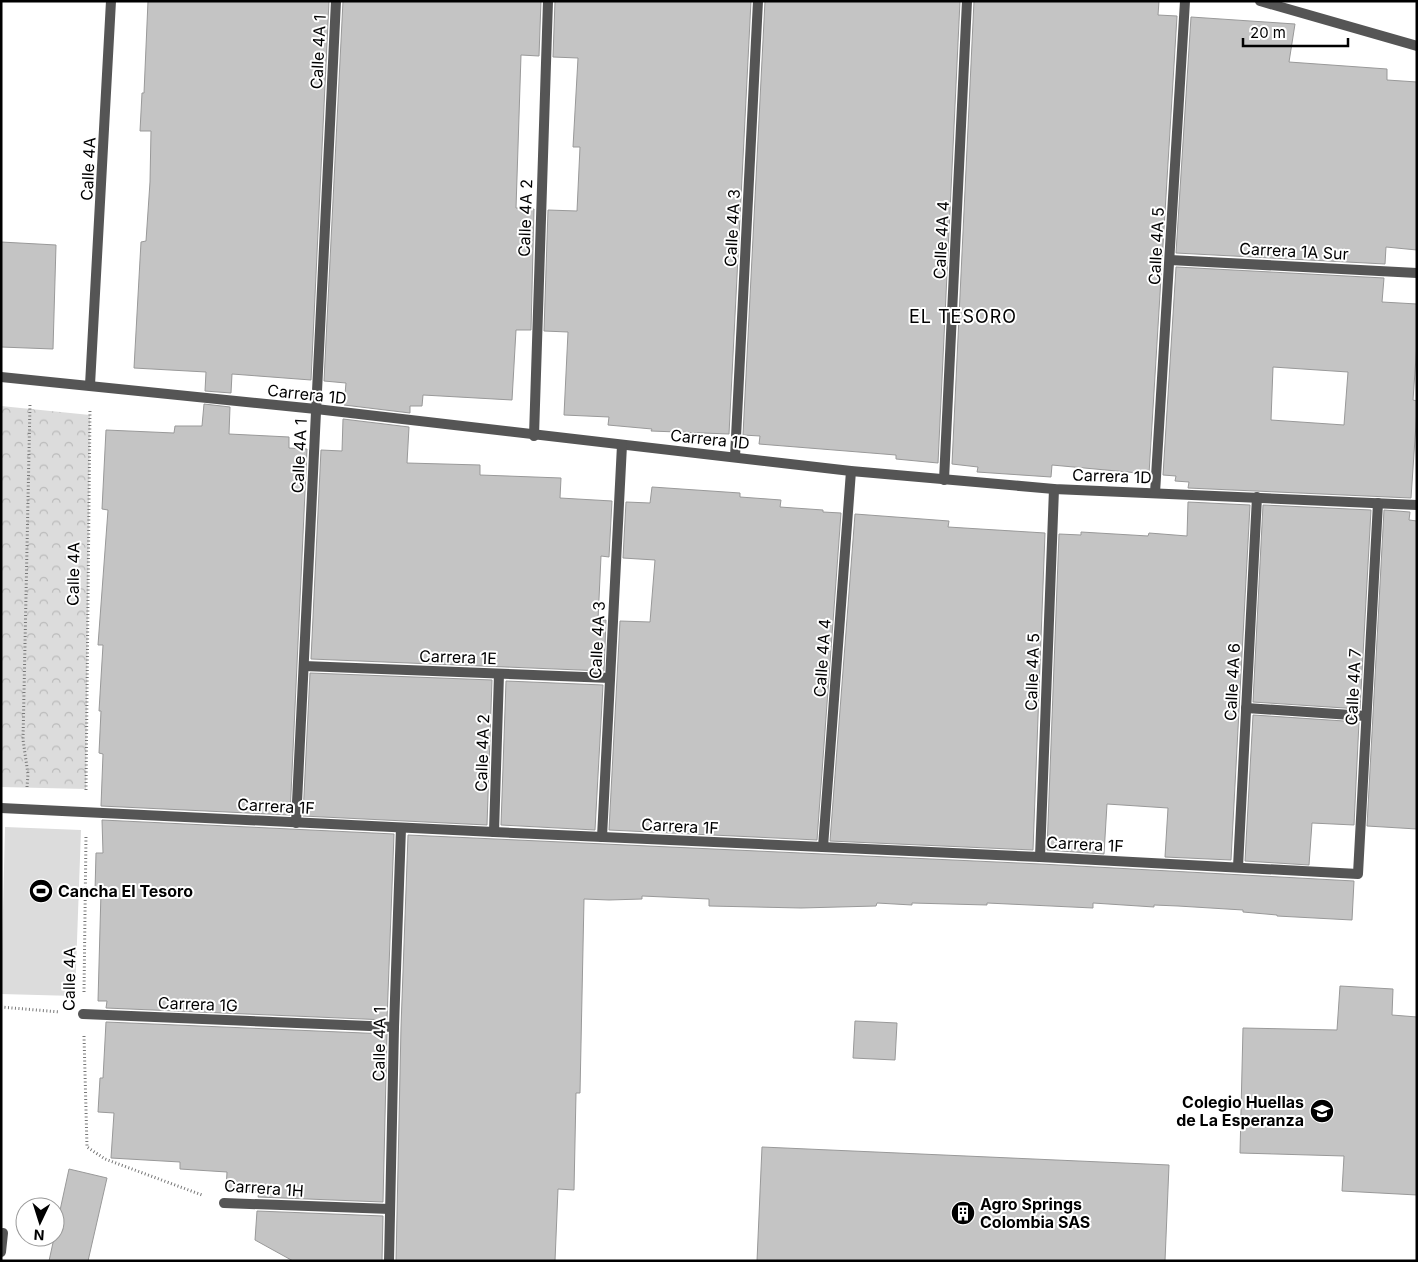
<svg xmlns="http://www.w3.org/2000/svg" width="1418" height="1262" font-family="Inter,sans-serif">
<style>
.grass{fill:#dcdcdc}
.park{fill:url(#park-crowns)}
.building{fill:#c4c4c4;stroke:#999;fill-rule:evenodd}
.lines{fill:none;stroke-linecap:round;stroke-linejoin:round}
.path{stroke:#777;stroke-width:3;stroke-dasharray:1 2.5;stroke-linecap:butt}
.service{stroke:#555;stroke-width:10}
.minor{stroke:#555;stroke-width:10}
.labels{text-anchor:middle;dominant-baseline:central;stroke-width:4;stroke-linejoin:round;paint-order:stroke}
.street-label{font-size:16px;fill:#000;stroke:#fff}
.poi-label{font-size:16px;font-weight:bold;fill:#000;stroke:#fff;text-anchor:start}
.neighbourhood-label{font-size:18px;letter-spacing:1px;fill:#000;stroke:#fff}
</style>
<defs>
<pattern id="park-crowns" width="20" height="18" patternUnits="userSpaceOnUse" patternTransform="scale(1.25)"><rect width="20" height="18" fill="#dcdcdc"/><path d="M2 6a3 3 0 1 1 6 0M12 15a3 3 0 1 1 6 0" fill="none" stroke="#bbb"/></pattern>
</defs>
<rect width="100%" height="100%" fill="#fff"/>
<!-- grass -->
<path class="grass" d="M 5,827 L 81,830 L 75,996 L 1,994 Z"/>
<!-- park -->
<path class="park" d="M 1,406 L 90,415 L 86,789 L 1,787 Z"/>
<!-- building -->
<g class="building">
<path d="M 148,1 L 329,1 L 311,380 L 232,374 L 231,393 L 205,391 L 206,372 L 134,368 L 141,242 L 146,241 L 150,182 L 151,131 L 140,131 L 142,93 L 144,93 Z"/>
<path d="M 343,1 L 541,1 L 539,56 L 521,55 L 516,208 L 534,209 L 531,330 L 516,330 L 512,400 L 423,395 L 422,406 L 410,406 L 410,413 L 344,405 L 346,383 L 324,381 Z"/>
<path d="M 555,1 L 751,1 L 729,434 L 651,431 L 652,429 L 608,425 L 609,417 L 564,415 L 568,332 L 544,331 L 548,210 L 577,211 L 580,147 L 573,147 L 578,58 L 553,57 Z"/>
<path d="M 765,1 L 960,1 L 938,463 L 896,459 L 896,455 L 759,444 L 760,436 L 743,435 Z"/>
<path d="M 974,1 L 1159,1 L 1158,15 L 1177,16 L 1149,474 L 1052,465 L 1051,477 L 977,472 L 978,467 L 952,464 Z"/>
<path d="M 1191,17 L 1295,24 L 1289,62 L 1387,69 L 1387,80 L 1417,82 L 1417,250 L 1386,247 L 1385,264 L 1176,253 Z"/>
<path d="M 1,242 L 56,245 L 53,349 L 1,347 Z"/>
<path d="M 1176,267 L 1384,278 L 1382,302 L 1417,304 L 1417,343 L 1413,400 L 1417,401 L 1417,409 L 1411,498 L 1188,488 L 1189,482 L 1175,481 L 1176,476 L 1163,475 ZM 1273,367 L 1348,372 L 1344,425 L 1271,420 Z"/>
<path d="M 204,404 L 230,407 L 229,434 L 289,437 L 289,448 L 307,449 L 290,815 L 101,806 L 103,754 L 99,753 L 101,711 L 99,711 L 103,645 L 98,645 L 108,510 L 102,509 L 106,430 L 174,433 L 175,426 L 202,426 Z"/>
<path d="M 343,419 L 409,427 L 407,463 L 480,465 L 480,475 L 561,478 L 560,498 L 612,501 L 609,557 L 601,556 L 598,620 L 606,620 L 604,671 L 311,659 L 321,450 L 342,451 Z"/>
<path d="M 652,487 L 740,493 L 740,497 L 781,500 L 780,507 L 823,510 L 823,512 L 841,513 L 817,840 L 609,830 L 620,621 L 650,622 L 655,560 L 623,558 L 626,502 L 650,503 Z"/>
<path d="M 1188,502 L 1250,505 L 1231,860 L 1165,857 L 1168,808 L 1107,804 L 1104,854 L 1047,850 L 1059,534 L 1081,535 L 1081,532 L 1148,536 L 1149,533 L 1187,536 Z"/>
<path d="M 1263,505 L 1371,510 L 1360,709 L 1253,702 Z"/>
<path d="M 1384,510 L 1410,512 L 1409,520 L 1417,521 L 1417,829 L 1367,826 Z"/>
<path d="M 855,514 L 949,521 L 948,527 L 1045,533 L 1033,850 L 830,841 Z"/>
<path d="M 310,673 L 492,680 L 487,825 L 303,816 Z"/>
<path d="M 506,681 L 603,685 L 595,830 L 501,825 Z"/>
<path d="M 1253,715 L 1359,722 L 1354,825 L 1312,823 L 1309,865 L 1245,861 Z"/>
<path d="M 102,820 L 394,834 L 387,1020 L 106,1008 L 107,1001 L 98,1001 L 101,892 L 95,891 L 96,853 L 103,853 Z"/>
<path d="M 408,835 L 1040,864 L 1354,881 L 1352,920 L 1277,916 L 1277,915 L 1243,912 L 1243,910 L 1178,906 L 1154,905 L 1154,907 L 1093,903 L 1093,908 L 987,903 L 987,905 L 912,903 L 912,905 L 877,903 L 876,906 L 801,908 L 709,906 L 709,899 L 642,896 L 642,899 L 609,900 L 584,899 L 580,1093 L 576,1093 L 574,1190 L 558,1189 L 555,1261 L 396,1261 L 401,1027 Z"/>
<path d="M 1340,986 L 1393,989 L 1392,1015 L 1417,1017 L 1417,1195 L 1342,1191 L 1344,1156 L 1240,1153 L 1243,1028 L 1337,1030 Z"/>
<path d="M 855,1021 L 897,1023 L 895,1060 L 853,1058 Z"/>
<path d="M 106,1022 L 387,1034 L 383,1202 L 258,1197 L 259,1192 L 226,1191 L 227,1172 L 180,1169 L 180,1162 L 111,1158 L 114,1113 L 98,1112 L 100,1078 L 103,1078 Z"/>
<path d="M 762,1147 L 1169,1165 L 1165,1261 L 757,1261 Z"/>
<path d="M 69,1169 L 107,1178 L 88,1261 L 49,1261 Z"/>
<path d="M 257,1211 L 383,1216 L 382,1261 L 293,1261 L 255,1240 Z"/>
</g>
<g class="lines">
<!-- path -->
<g class="path">
<path d="M 27,787 L 28,774 L 23,740 L 30,404"/>
<path d="M 86,790 L 90,409"/>
<path d="M 84,992 L 86,836"/>
<path d="M 1,1007 L 60,1012"/>
<path d="M 84,1036 L 87,1147 L 105,1159 L 202,1195"/>
</g>
<!-- service -->
<path class="service" d="M 1,1252 L 3,1233"/>
<!-- minor -->
<g class="minor">
<path d="M 1260,1 L 1417,46"/>
<path d="M 1170,260 L 1417,273"/>
<path d="M 1,377 L 316,409 L 851,471 L 1054,489 L 1417,505"/>
<path d="M 90,385 L 111,1"/>
<path d="M 534,436 L 548,1"/>
<path d="M 735,457 L 758,1"/>
<path d="M 944,480 L 967,1"/>
<path d="M 1155,493 L 1185,1"/>
<path d="M 304,666 L 610,678"/>
<path d="M 1246,708 L 1366,716"/>
<path d="M 1,808 L 494,832 L 1040,857 L 1358,874 L 1378,503"/>
<path d="M 296,823 L 336,1"/>
<path d="M 494,832 L 499,674"/>
<path d="M 602,837 L 622,445"/>
<path d="M 823,847 L 851,471"/>
<path d="M 1040,857 L 1054,489"/>
<path d="M 1238,867 L 1257,497"/>
<path d="M 83,1014 L 394,1027"/>
<path d="M 224,1203 L 390,1209"/>
<path d="M 389,1261 L 394,1027 L 401,828"/>
</g>
</g>
<!-- icons -->
<defs>
<g id="stadium-disc" transform="scale(1.25)"><circle r="9.5" fill="#000" stroke="#fff"/><path d="M0-5a6.5 5 0 1 0 0 10a6.5 5 0 1 0 0-10ZM-3.5-1.8h7v3.6h-7Z" fill="#fff"/></g>
<g id="school-disc" transform="scale(1.25)"><circle r="9.5" fill="#000" stroke="#fff"/><path d="M0-5L7-2L0 1L-7-2ZM-4 1L0 2.5L4 1V4Q0 6-4 4Z" fill="#fff"/></g>
<g id="building-disc" transform="scale(1.25)"><circle r="9.5" fill="#000" stroke="#fff"/><path d="M-4-6H4V6H1V3H-1V6H-4ZM-2.5-4.3h1.7v1.8h-1.7ZM.8-4.3h1.7v1.8H.8ZM-2.5-1h1.7V.8h-1.7ZM.8-1h1.7V.8H.8Z" fill="#fff"/></g>
</defs>
<g fill-rule="evenodd">
<use href="#stadium-disc" x="41" y="891"/>
<use href="#school-disc" x="1322" y="1111"/>
<use href="#building-disc" x="963" y="1213"/>
</g>
<g class="labels">
<!-- street labels -->
<g class="street-label">
<text transform="translate(318 52) rotate(-87)">Calle 4A 1</text>
<text transform="translate(88 169) rotate(-87)">Calle 4A</text>
<text transform="translate(525 218) rotate(-88)">Calle 4A 2</text>
<text transform="translate(732 228) rotate(-87)">Calle 4A 3</text>
<text transform="translate(941 240) rotate(-87)">Calle 4A 4</text>
<text transform="translate(1156 246) rotate(-87)">Calle 4A 5</text>
<text transform="translate(1294 251) rotate(3)">Carrera 1A Sur</text>
<text transform="translate(307 394) rotate(6)">Carrera 1D</text>
<text transform="translate(710 439) rotate(6)">Carrera 1D</text>
<text transform="translate(299 456) rotate(-87)">Calle 4A 1</text>
<text transform="translate(1112 476) rotate(2)">Carrera 1D</text>
<text transform="translate(73 574) rotate(-89)">Calle 4A</text>
<text transform="translate(597 640) rotate(-87)">Calle 4A 3</text>
<text transform="translate(458 657) rotate(2)">Carrera 1E</text>
<text transform="translate(822 658) rotate(-86)">Calle 4A 4</text>
<text transform="translate(1032 672) rotate(-88)">Calle 4A 5</text>
<text transform="translate(1232 682) rotate(-87)">Calle 4A 6</text>
<text transform="translate(1353 687) rotate(-87)">Calle 4A 7</text>
<text transform="translate(482 753) rotate(-88)">Calle 4A 2</text>
<text transform="translate(276 806) rotate(3)">Carrera 1F</text>
<text transform="translate(680 826) rotate(3)">Carrera 1F</text>
<text transform="translate(1085 844) rotate(3)">Carrera 1F</text>
<text transform="translate(69 979) rotate(-89)">Calle 4A</text>
<text transform="translate(198 1004) rotate(2)">Carrera 1G</text>
<text transform="translate(379 1044) rotate(-89)">Calle 4A 1</text>
<text transform="translate(264 1188) rotate(4)">Carrera 1H</text>
</g>
<!-- poi labels -->
<g class="poi-label">
<text x="58" y="891">Cancha El Tesoro</text>
<text x="1304" y="1102" text-anchor="end">Colegio Huellas<tspan x="1304" dy="18">de La Esperanza</tspan></text>
<text x="980" y="1204">Agro Springs<tspan x="980" dy="18">Colombia SAS</tspan></text>
</g>
<!-- neighbourhood labels -->
<g class="neighbourhood-label">
<text x="963" y="316">EL TESORO</text>
</g>
</g>
<!-- border -->
<rect width="1418" height="1262" fill="none" stroke="#000000" stroke-width="5"/>
<!-- north arrow -->
<g transform="translate(40 1222) rotate(184)"><circle r="24" fill="#ffffff" stroke="#999999"/>
<path d="M0-4L9 19L0 12L-9 19Z" fill="#000000"/>
<text y="-8" font-size="14" font-weight="bold" text-anchor="middle" fill="#000000">N</text>
</g>
<!-- scale -->
<path d="M1243 38v8h105v-8" fill="none" stroke="#000000" stroke-width="2.5"/>
<text x="1250" y="38" font-size="15" fill="#000000" stroke="#ffffff" stroke-width="4" paint-order="stroke">20 m</text>
</svg>
